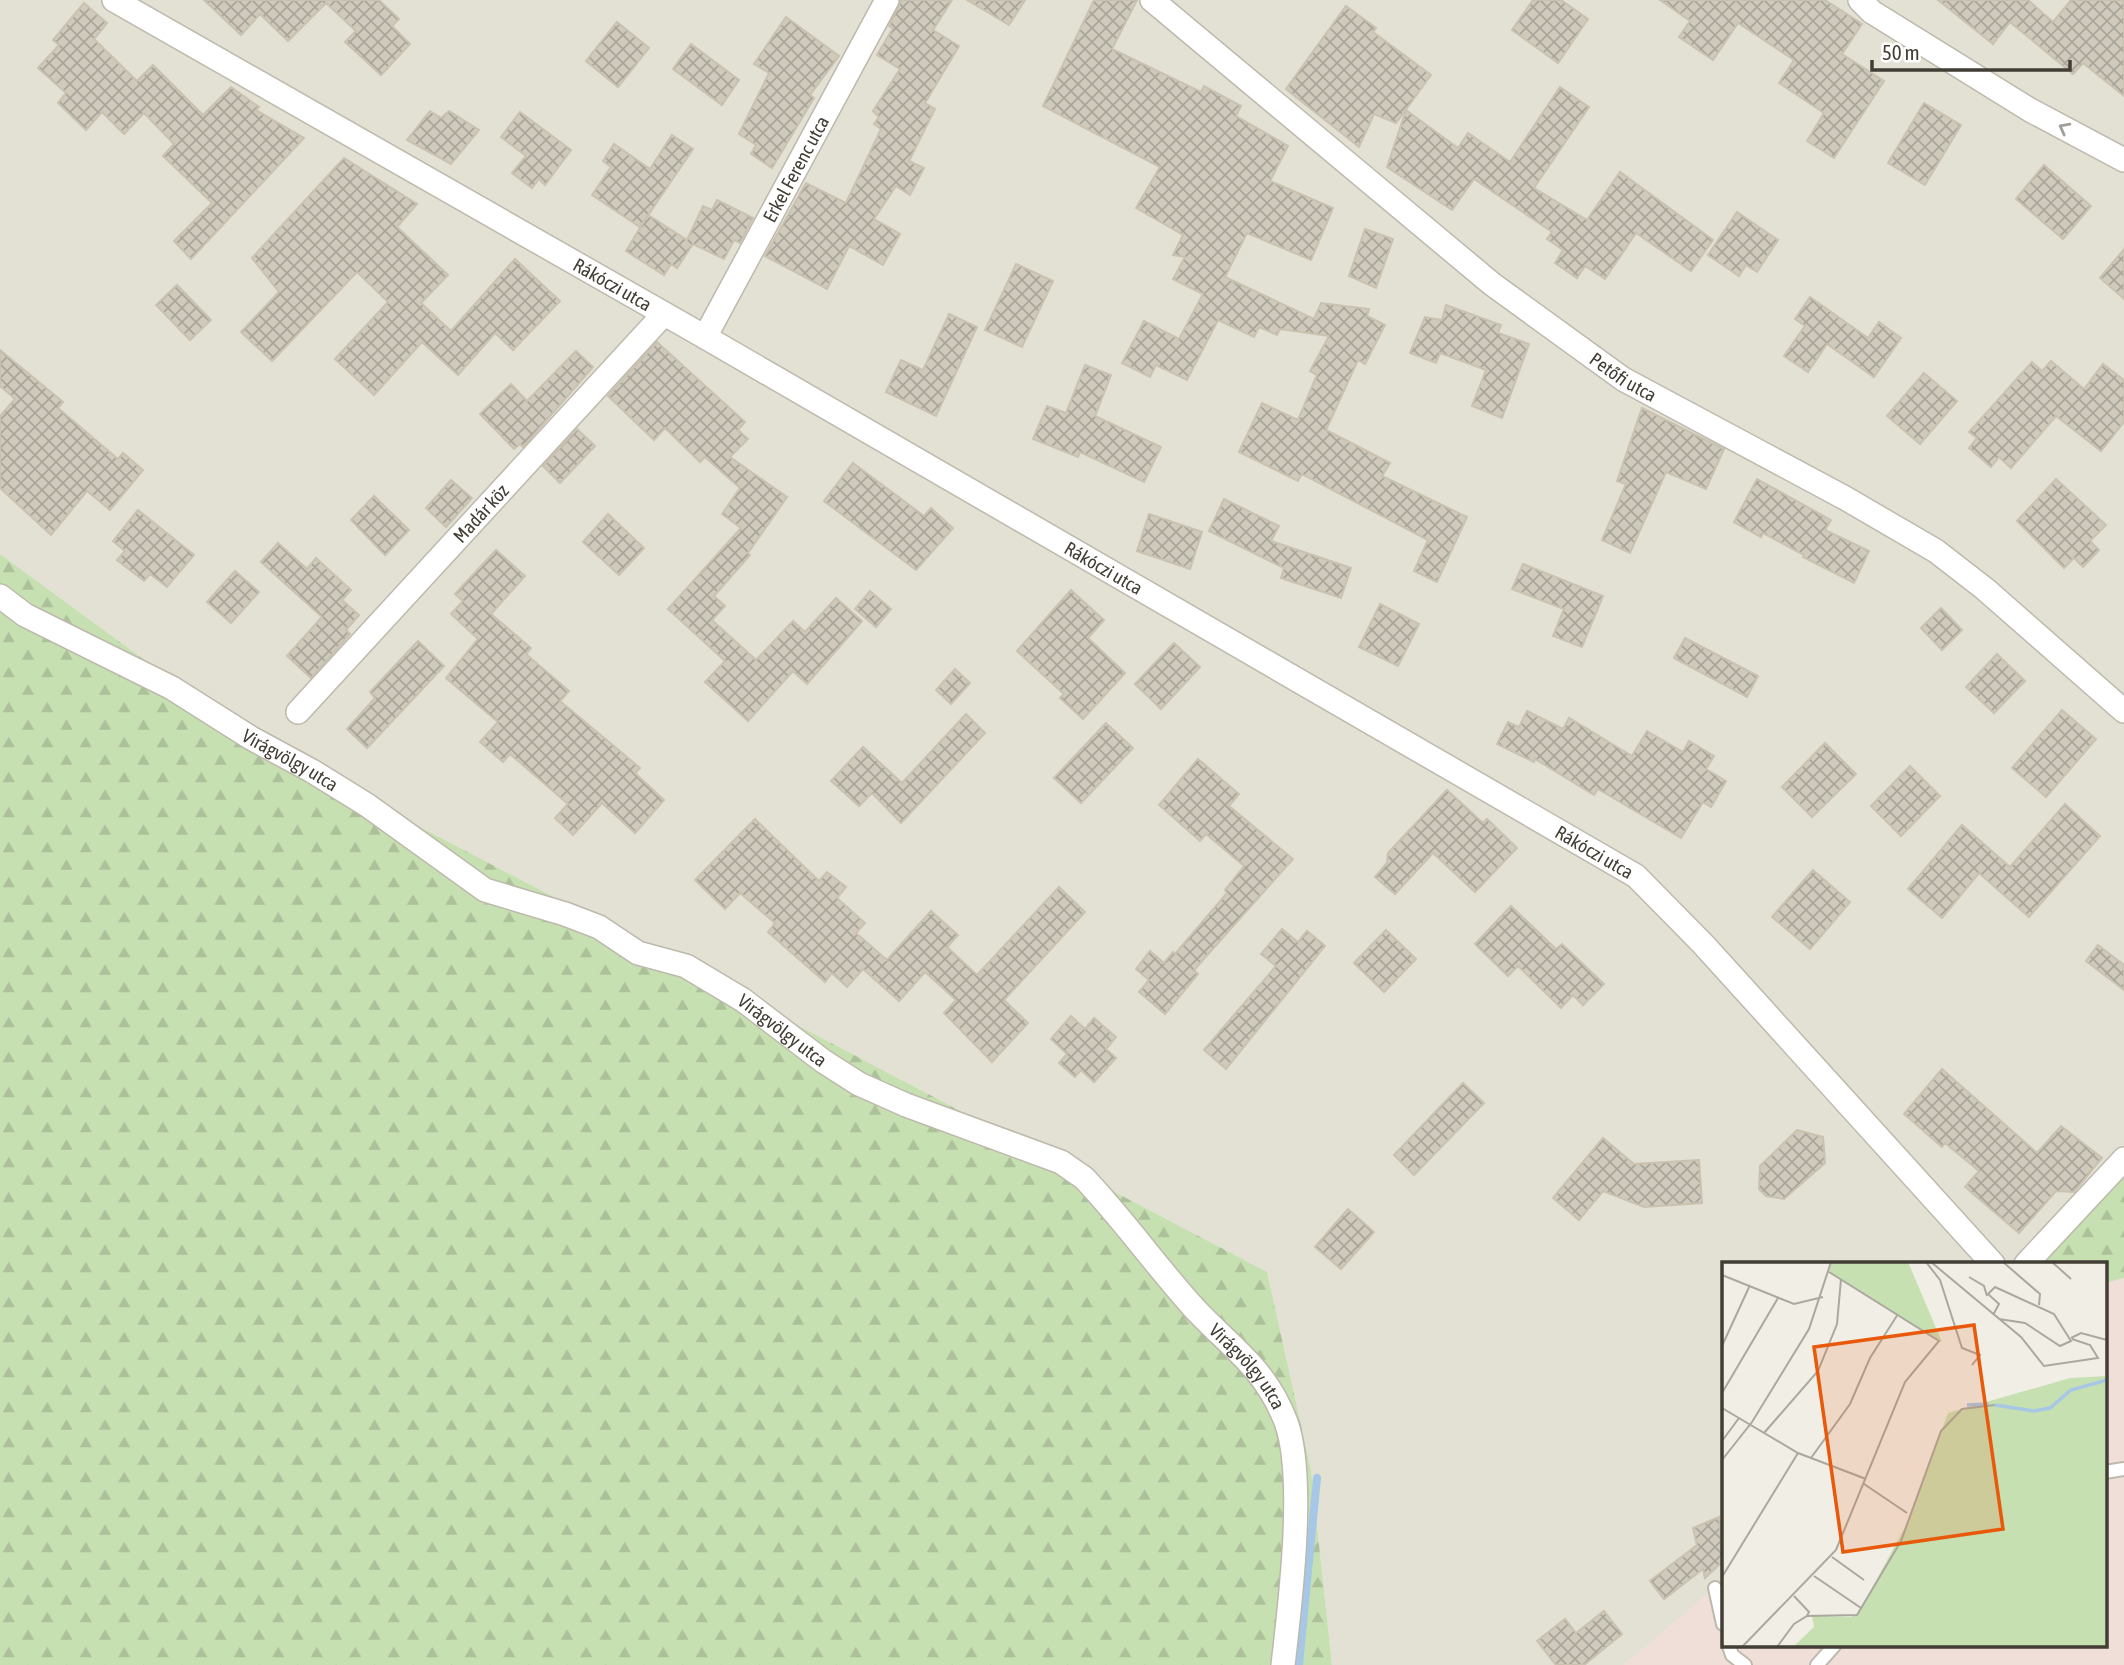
<svg xmlns="http://www.w3.org/2000/svg" width="2124" height="1665" font-family="'Asap Condensed',sans-serif">
<style>
.residential{fill:#e3e0d4}
.medical{fill:#f0ded9}
.forest{fill:url(#forest-firs)}
.lines{fill:none;stroke-linecap:round;stroke-linejoin:round}
.stream{stroke:#a7c7e6;stroke-width:8}
.building{fill:url(#building-cross-hatch);stroke:#cac2b0;stroke-width:2}
.lane-casing{stroke:#bdb9ac;stroke-width:16}
.street-casing{stroke:#bdb9ac;stroke-width:26}
.lane{stroke:#fff;stroke-width:12}
.street{stroke:#fff;stroke-width:23}
.oneway{stroke:#a09e9a}
.labels{text-anchor:middle;dominant-baseline:central;stroke-width:6;stroke-linejoin:round;paint-order:stroke}
.street-label{font-size:19px;fill:#423e35;stroke:#fff}
.inset-river{fill:none;stroke:#a7c7e6;stroke-width:3.5}
.inset-road{fill:none;stroke:#aaa89f;stroke-width:2}
.view{fill:#e8590c;fill-opacity:0.15;stroke:#e8590c;stroke-width:3.5}
.inset-edge{fill:none;stroke:#423e35;stroke-width:3.5}
</style>
<defs>
<pattern id="forest-firs" width="22" height="20" patternUnits="userSpaceOnUse" patternTransform="scale(1.75)"><rect width="22" height="20" fill="#c7e0b2"/><path d="M5 1l3.5 6h-7zM16 11l3.5 6h-7z" fill="#acc19a"/></pattern>
<pattern id="building-cross-hatch" width="8" height="8" patternUnits="userSpaceOnUse" patternTransform="scale(1.75)"><rect width="8" height="8" fill="#d0cabc"/><path d="M0 0l8 8M0 8l8-8" fill="none" stroke="#aaa59a"/></pattern>
</defs>
<rect width="100%" height="100%" fill="#f0eee5"/>
<!-- residential -->
<path class="residential" d="M 0,0 L 2124,0 L 2124,1159 L 2026,1264 L 1723,1264 L 1723,1581 L 1624,1665 L 1332,1665 L 1311,1470 L 1267,1272 L 251,738 L 0,554 Z"/>
<!-- medical -->
<path class="medical" d="M 2124,1278 L 2124,1665 L 1624,1665 L 1723,1581 L 1723,1646 L 2105,1646 L 2105,1283 Z"/>
<!-- forest -->
<g class="forest">
<path d="M 0,554 L 251,738 L 1267,1272 L 1311,1470 L 1332,1665 L 0,1665 Z"/>
<path d="M 2124,1159 L 2124,1278 L 2105,1283 L 2105,1264 L 2026,1264 Z"/>
</g>
<g class="lines">
<!-- stream -->
<path class="stream" d="M 1299,1665 L 1317,1478"/>
</g>
<!-- building -->
<g class="building">
<path d="M 204,0 L 379,0 L 399,19 L 392,26 L 410,44 L 381,75 L 345,42 L 356,31 L 326,3 L 288,41 L 260,14 L 241,35 Z"/>
<path d="M 901,0 L 952,0 L 933,30 L 959,46 L 925,103 L 935,109 L 909,161 L 924,168 L 910,195 L 896,186 L 874,219 L 900,234 L 883,265 L 849,246 L 827,289 L 765,256 L 806,183 L 846,203 L 881,129 L 874,124 L 879,117 L 873,111 L 900,69 L 877,55 L 893,28 L 889,26 Z"/>
<path d="M 967,0 L 1025,0 L 1009,25 Z"/>
<path d="M 1094,0 L 1137,0 L 1112,49 L 1201,92 L 1204,86 L 1241,106 L 1236,116 L 1288,146 L 1270,181 L 1333,208 L 1311,260 L 1247,233 L 1225,277 L 1314,319 L 1321,303 L 1369,309 L 1367,316 L 1385,325 L 1365,364 L 1358,360 L 1326,430 L 1390,463 L 1382,476 L 1467,517 L 1437,582 L 1414,571 L 1428,540 L 1302,474 L 1298,481 L 1239,452 L 1262,403 L 1298,420 L 1317,375 L 1310,371 L 1329,336 L 1280,329 L 1277,335 L 1259,327 L 1254,337 L 1218,320 L 1187,380 L 1156,365 L 1150,377 L 1122,363 L 1144,321 L 1179,339 L 1203,294 L 1173,279 L 1185,257 L 1173,255 L 1183,235 L 1136,208 L 1160,167 L 1043,106 Z"/>
<path d="M 1533,0 L 1561,0 L 1588,19 L 1558,63 L 1512,30 Z"/>
<path d="M 1660,0 L 1825,0 L 1862,24 L 1842,54 L 1884,81 L 1834,158 L 1807,141 L 1824,113 L 1779,83 L 1794,60 L 1738,23 L 1713,60 L 1679,37 L 1690,21 Z"/>
<path d="M 1938,0 L 2028,0 L 2053,22 L 2071,0 L 2124,0 L 2124,96 L 2083,63 L 2073,74 L 2010,22 L 1993,44 Z"/>
<path d="M 84,3 L 107,23 L 94,39 L 137,81 L 153,65 L 203,115 L 231,87 L 259,107 L 256,110 L 304,138 L 191,259 L 174,241 L 212,203 L 163,156 L 174,144 L 144,113 L 124,134 L 102,112 L 86,130 L 58,103 L 66,93 L 38,68 L 59,45 L 53,40 Z"/>
<path d="M 1346,6 L 1376,28 L 1373,32 L 1431,75 L 1396,123 L 1374,114 L 1359,147 L 1286,89 Z"/>
<path d="M 786,17 L 839,56 L 810,95 L 814,98 L 772,168 L 751,154 L 756,145 L 739,134 L 769,73 L 754,64 Z"/>
<path d="M 617,22 L 649,48 L 618,87 L 586,61 Z"/>
<path d="M 691,44 L 739,80 L 722,105 L 673,69 Z"/>
<path d="M 1560,87 L 1589,107 L 1534,188 L 1587,220 L 1620,172 L 1713,240 L 1691,271 L 1636,233 L 1605,279 L 1585,266 L 1577,278 L 1555,263 L 1563,250 L 1547,239 L 1552,232 L 1474,179 L 1452,210 L 1387,167 L 1406,110 L 1458,148 L 1468,133 L 1510,162 Z"/>
<path d="M 1924,103 L 1961,125 L 1925,185 L 1888,163 Z"/>
<path d="M 430,111 L 441,118 L 449,111 L 479,130 L 451,164 L 407,140 Z"/>
<path d="M 520,112 L 571,150 L 545,185 L 539,179 L 532,188 L 512,173 L 526,156 L 501,137 Z"/>
<path d="M 672,135 L 693,149 L 640,227 L 592,195 L 611,167 L 603,161 L 614,144 L 650,169 Z"/>
<path d="M 344,158 L 417,204 L 397,227 L 448,275 L 421,303 L 451,331 L 515,259 L 560,301 L 513,350 L 495,333 L 458,375 L 422,342 L 374,395 L 335,359 L 388,302 L 357,272 L 272,361 L 241,332 L 279,292 L 252,258 Z"/>
<path d="M 2044,165 L 2091,206 L 2063,239 L 2016,199 Z"/>
<path d="M 717,200 L 753,218 L 740,243 L 734,240 L 724,259 L 693,244 L 677,268 L 671,264 L 664,275 L 626,251 L 648,215 L 687,240 L 703,206 L 712,210 Z"/>
<path d="M 1737,212 L 1778,240 L 1757,272 L 1746,265 L 1739,276 L 1708,255 Z"/>
<path d="M 1365,229 L 1393,239 L 1376,288 L 1349,276 Z"/>
<path d="M 2124,249 L 2124,299 L 2100,278 Z"/>
<path d="M 1016,264 L 1053,281 L 1022,347 L 985,330 Z"/>
<path d="M 177,285 L 211,320 L 190,340 L 156,305 Z"/>
<path d="M 1810,297 L 1868,338 L 1879,322 L 1901,338 L 1874,377 L 1827,344 L 1808,372 L 1784,356 L 1805,326 L 1795,319 Z"/>
<path d="M 1446,305 L 1501,325 L 1498,333 L 1529,344 L 1502,418 L 1472,406 L 1486,370 L 1440,353 L 1436,363 L 1410,353 L 1425,317 L 1442,320 Z"/>
<path d="M 949,314 L 977,327 L 936,416 L 886,392 L 901,360 L 923,370 Z"/>
<path d="M 657,342 L 745,422 L 738,430 L 748,439 L 730,457 L 787,497 L 748,553 L 750,555 L 714,596 L 725,606 L 712,620 L 756,660 L 793,621 L 805,632 L 836,598 L 862,621 L 807,684 L 793,671 L 748,721 L 705,682 L 725,661 L 668,609 L 741,528 L 722,514 L 740,488 L 705,457 L 700,462 L 665,428 L 654,440 L 608,396 Z"/>
<path d="M 0,350 L 63,402 L 58,408 L 118,459 L 123,453 L 143,470 L 110,510 L 87,491 L 51,535 L 0,488 L 0,416 L 15,399 L 0,386 Z"/>
<path d="M 576,351 L 593,367 L 523,447 L 520,444 L 514,449 L 480,414 L 511,384 L 527,401 Z"/>
<path d="M 2051,361 L 2084,389 L 2103,364 L 2124,380 L 2124,422 L 2101,451 L 2056,416 L 2011,468 L 1999,457 L 1991,467 L 1969,448 L 1977,438 L 1969,432 L 2032,362 L 2042,371 Z"/>
<path d="M 1085,365 L 1111,375 L 1095,416 L 1161,447 L 1144,482 L 1080,452 L 1078,457 L 1033,439 L 1047,406 L 1066,413 Z"/>
<path d="M 1924,373 L 1957,401 L 1920,444 L 1887,416 Z"/>
<path d="M 1642,408 L 1724,449 L 1706,489 L 1666,472 L 1630,553 L 1602,540 L 1626,484 L 1617,481 Z"/>
<path d="M 577,429 L 595,446 L 560,483 L 543,466 Z"/>
<path d="M 853,463 L 924,516 L 931,508 L 953,528 L 916,570 L 824,501 Z"/>
<path d="M 1757,479 L 1831,520 L 1825,530 L 1869,551 L 1854,583 L 1803,557 L 1804,555 L 1763,533 L 1761,537 L 1734,522 Z"/>
<path d="M 2056,479 L 2106,525 L 2090,541 L 2099,550 L 2083,567 L 2074,558 L 2064,568 L 2017,521 Z"/>
<path d="M 451,480 L 472,498 L 446,527 L 426,508 Z"/>
<path d="M 374,496 L 409,530 L 385,555 L 351,520 Z"/>
<path d="M 1224,499 L 1279,526 L 1271,541 L 1351,568 L 1341,598 L 1281,578 L 1284,568 L 1209,531 Z"/>
<path d="M 138,510 L 194,555 L 167,587 L 150,574 L 144,581 L 117,560 L 125,551 L 113,541 Z"/>
<path d="M 608,514 L 644,548 L 619,575 L 583,542 Z"/>
<path d="M 1149,514 L 1202,532 L 1190,569 L 1137,551 Z"/>
<path d="M 278,543 L 307,569 L 316,558 L 351,590 L 342,600 L 359,615 L 346,630 L 350,634 L 311,678 L 287,656 L 322,617 L 261,562 Z"/>
<path d="M 496,550 L 525,576 L 491,614 L 531,648 L 526,654 L 569,691 L 560,701 L 640,768 L 635,773 L 664,800 L 635,833 L 602,803 L 573,835 L 555,818 L 568,804 L 510,754 L 503,762 L 480,742 L 498,722 L 446,678 L 478,639 L 451,614 L 463,601 L 455,594 Z"/>
<path d="M 1523,564 L 1603,596 L 1582,647 L 1553,636 L 1564,609 L 1512,589 Z"/>
<path d="M 235,571 L 259,592 L 231,623 L 207,602 Z"/>
<path d="M 1071,590 L 1104,620 L 1088,638 L 1125,673 L 1083,719 L 1060,698 L 1064,694 L 1017,651 Z"/>
<path d="M 870,591 L 891,609 L 876,627 L 855,609 Z"/>
<path d="M 1380,604 L 1419,624 L 1398,666 L 1359,647 Z"/>
<path d="M 1941,608 L 1962,630 L 1942,650 L 1921,628 Z"/>
<path d="M 1685,638 L 1758,676 L 1747,697 L 1674,658 Z"/>
<path d="M 418,641 L 444,666 L 367,748 L 347,729 L 375,698 L 370,692 Z"/>
<path d="M 1174,643 L 1200,667 L 1161,709 L 1135,684 Z"/>
<path d="M 1997,654 L 2025,681 L 1994,713 L 1966,687 Z"/>
<path d="M 955,669 L 970,683 L 951,704 L 936,690 Z"/>
<path d="M 2062,710 L 2096,739 L 2046,797 L 2012,768 Z"/>
<path d="M 1527,711 L 1563,729 L 1569,718 L 1632,756 L 1647,731 L 1683,752 L 1689,741 L 1714,756 L 1706,769 L 1726,781 L 1711,807 L 1703,802 L 1681,838 L 1598,789 L 1594,795 L 1535,759 L 1534,762 L 1497,744 L 1508,722 L 1519,727 Z"/>
<path d="M 966,714 L 985,733 L 901,823 L 872,793 L 859,806 L 831,781 L 863,747 L 902,783 Z"/>
<path d="M 1106,723 L 1133,748 L 1081,803 L 1054,778 Z"/>
<path d="M 1825,743 L 1856,774 L 1812,817 L 1782,787 Z"/>
<path d="M 1198,759 L 1239,794 L 1229,806 L 1293,859 L 1194,970 L 1198,974 L 1165,1014 L 1139,992 L 1149,980 L 1136,969 L 1150,951 L 1164,963 L 1173,952 L 1175,954 L 1227,893 L 1225,890 L 1244,866 L 1206,834 L 1200,841 L 1159,805 Z"/>
<path d="M 1910,766 L 1940,796 L 1901,836 L 1871,806 Z"/>
<path d="M 1447,790 L 1483,823 L 1487,819 L 1517,848 L 1475,892 L 1433,853 L 1395,894 L 1375,877 L 1387,863 L 1388,853 Z"/>
<path d="M 2065,804 L 2100,836 L 2029,917 L 1979,873 L 1942,918 L 1908,889 L 1962,825 L 2010,867 Z"/>
<path d="M 755,819 L 819,881 L 827,872 L 846,887 L 837,898 L 865,923 L 856,933 L 887,960 L 931,911 L 958,935 L 947,947 L 977,975 L 1059,887 L 1085,912 L 1004,1000 L 1028,1023 L 992,1062 L 944,1013 L 956,1000 L 925,972 L 899,1001 L 863,969 L 847,987 L 832,973 L 825,982 L 768,932 L 775,923 L 740,893 L 725,909 L 695,880 Z"/>
<path d="M 1813,870 L 1850,902 L 1810,949 L 1772,917 Z"/>
<path d="M 1511,906 L 1556,949 L 1562,944 L 1604,984 L 1583,1005 L 1573,995 L 1561,1008 L 1518,966 L 1508,976 L 1475,944 Z"/>
<path d="M 1282,929 L 1298,942 L 1307,931 L 1325,946 L 1226,1069 L 1204,1050 L 1276,966 L 1261,954 Z"/>
<path d="M 1386,930 L 1416,959 L 1384,992 L 1354,963 Z"/>
<path d="M 2098,945 L 2124,965 L 2124,990 L 2086,961 Z"/>
<path d="M 1071,1016 L 1085,1029 L 1094,1018 L 1116,1037 L 1106,1049 L 1116,1058 L 1094,1082 L 1081,1070 L 1075,1077 L 1059,1063 L 1067,1054 L 1051,1039 Z"/>
<path d="M 1942,1069 L 2037,1153 L 2061,1126 L 2102,1158 L 2074,1192 L 2056,1191 L 2019,1233 L 1965,1187 L 1979,1171 L 1945,1143 L 1942,1147 L 1904,1114 Z"/>
<path d="M 1463,1083 L 1484,1103 L 1414,1175 L 1394,1155 Z"/>
<path d="M 1797,1130 L 1823,1137 L 1825,1163 L 1784,1199 L 1766,1196 L 1759,1189 L 1760,1166 Z"/>
<path d="M 1603,1138 L 1634,1164 L 1699,1160 L 1702,1203 L 1644,1207 L 1603,1191 L 1579,1220 L 1553,1198 Z"/>
<path d="M 1348,1209 L 1374,1232 L 1341,1269 L 1315,1247 Z"/>
<path d="M 1719,1517 L 1723,1561 L 1705,1578 L 1703,1569 L 1664,1599 L 1650,1581 L 1697,1545 L 1693,1528 Z"/>
<path d="M 1604,1611 L 1622,1634 L 1584,1665 L 1556,1665 L 1537,1641 L 1565,1619 L 1576,1633 Z"/>
</g>
<g class="lines">
<!-- lane casing -->
<g class="lane-casing">
<g id="lane">
<path d="M 2105,1472 L 2124,1469"/>
<path d="M 1715,1588 L 1723,1624"/>
<path d="M 1729,1646 L 1732,1655 L 1745,1665"/>
<path d="M 1817,1665 L 1834,1646"/>
</g>
</g>
<!-- street casing -->
<g class="street-casing">
<g id="street">
<path id="s1" d="M 114,0 L 705,337 L 1636,876 L 1703,944 L 1993,1264"/>
<path id="s2" d="M 1152,0 L 1492,284 L 1623,379 L 1845,498 L 1936,551 L 1985,589 L 2124,711"/>
<path d="M 1860,0 L 1872,12 L 2030,110 L 2124,160"/>
<path id="s3" d="M 705,337 L 887,0"/>
<path id="s4" d="M 0,596 L 25,615 L 172,688 L 251,738 L 312,771 L 367,805 L 485,890 L 565,914 L 599,927 L 638,953 L 686,966 L 743,1000 L 823,1061 L 859,1084 L 906,1105 L 1061,1162 L 1084,1178 C 1123,1219 1156,1266 1194,1308 C 1231,1348 1265,1367 1286,1422 C 1306,1477 1290,1605 1283,1665"/>
<path id="s5" d="M 298,712 L 663,315"/>
<path d="M 2026,1264 L 2124,1159"/>
</g>
</g>
<!-- lane -->
<use href="#lane" class="lane"/>
<!-- street -->
<use href="#street" class="street"/>
</g>
<!-- one-way arrows -->
<defs><path id="oneway-chevron" d="M-2-3.5L2.5 0L-2 3.5" fill="none" stroke-width="1.6" stroke-linecap="round" stroke-linejoin="round" transform="scale(1.75)"/></defs>
<use class="oneway" href="#oneway-chevron" transform="translate(2064 128) rotate(-152)"/>
<g class="labels">
<!-- street labels -->
<g class="street-label">
<text stroke="none"><textPath href="#s3" startOffset="191">Erkel Ferenc utca</textPath></text>
<text stroke="none"><textPath href="#s1" startOffset="574">Rákóczi utca</textPath></text>
<text stroke="none"><textPath href="#s2" startOffset="604">Petőfi utca</textPath></text>
<text stroke="none"><textPath href="#s5" startOffset="270">Madár köz</textPath></text>
<text stroke="none"><textPath href="#s1" startOffset="1141">Rákóczi utca</textPath></text>
<text stroke="none"><textPath href="#s4" startOffset="334">Virágvölgy utca</textPath></text>
<text stroke="none"><textPath href="#s1" startOffset="1708">Rákóczi utca</textPath></text>
<text stroke="none"><textPath href="#s4" startOffset="901">Virágvölgy utca</textPath></text>
<text stroke="none"><textPath href="#s4" startOffset="1489">Virágvölgy utca</textPath></text>
</g>
</g>
<!-- overview -->
<g transform="translate(1722 1262)">
<rect width="385" height="385" fill="#f0eee5"/>
<path d="M 109,0 L 186,0 L 220,80 L 107,10 ZM 385,114 L 385,385 L 71,385 L 92,365 L 90,354 L 129,355 L 137,350 L 188,256 L 226,151 L 348,116 Z" fill="#c7e0b2"/>
<path class="inset-river" d="M 245,143 L 267,142M 273,143 L 312,149 L 328,146 L 349,128 L 385,118"/>
<path class="inset-road" d="M 204,0 L 218,18 L 240,86 L 258,93 L 250,103M 209,0 L 299,75 L 322,104 L 376,96 L 368,83 L 350,77M 281,0 L 318,32 L 317,43M 330,0 L 349,17M 0,13 L 72,42 L 101,35M 247,15 L 262,24 L 265,34M 271,53 L 277,42 L 266,32 L 273,25 L 332,52 L 349,79 L 338,84 L 303,61 L 277,57M 349,76 L 359,71 L 385,78M 0,84 L 28,23M 0,131 L 56,36M 0,146 L 76,191 L 144,217M 42,171 L 96,109 L 115,62 L 119,17M 0,179 L 17,156M 89,196 L 128,142 L 148,96 L 176,52M 0,198 L 30,160 L 87,67 L 109,0M 142,222 L 185,251M 110,295 L 142,318M 92,314 L 139,346M 0,315 L 76,191M 72,334 L 87,350 L 85,354M 20,385 L 114,288 L 183,120 L 217,79 L 107,10M 55,385 L 72,362 L 85,354 L 135,353 L 179,279 L 219,169 L 240,147 L 273,143"/>
<path class="view" d="M 252,63 L 281,267 L 121,290 L 92,85 Z"/>
<rect width="385" height="385" class="inset-edge"/>
</g>
<!-- scale -->
<path d="M1872 60v10h198v-10" fill="none" stroke="#423e35" stroke-width="3.5"/>
<text x="1882" y="60" font-size="21" fill="#423e35" stroke="#ffffff" stroke-width="5" paint-order="stroke">50 m</text>
</svg>
